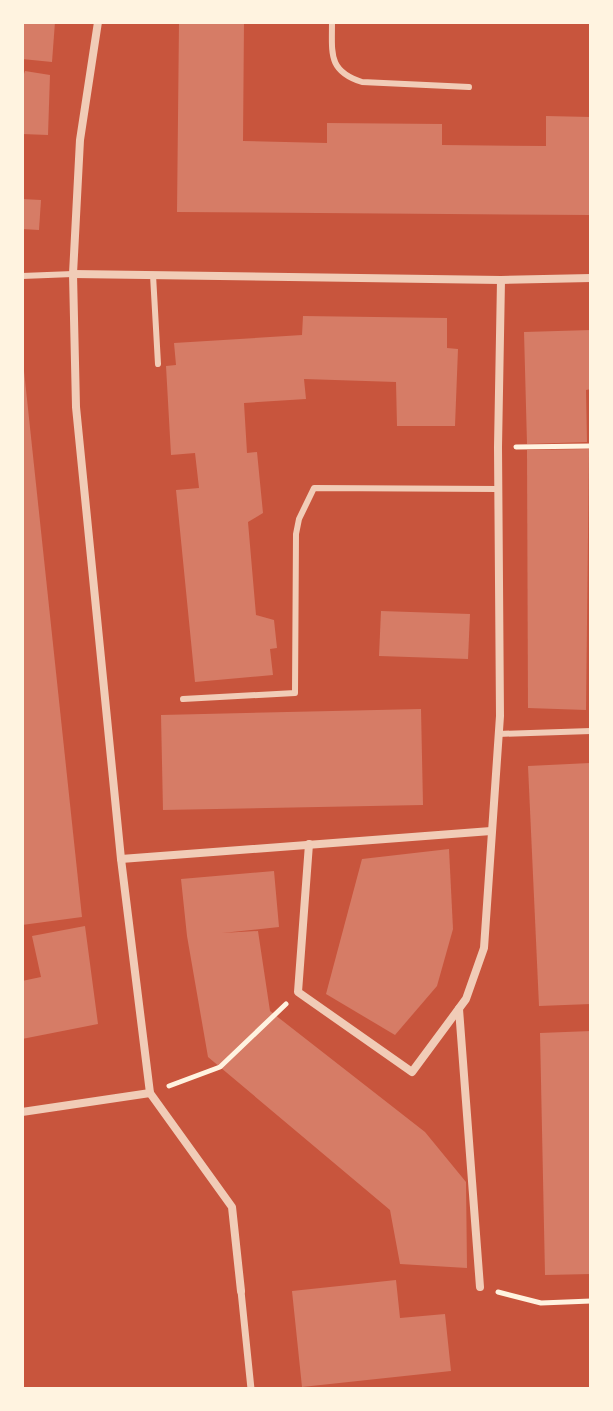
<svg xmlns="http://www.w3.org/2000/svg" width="613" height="1411" font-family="Signika,sans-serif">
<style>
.building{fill:#d67c66}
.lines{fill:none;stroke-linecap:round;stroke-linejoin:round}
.path{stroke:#fff3e0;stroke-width:5}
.service{stroke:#f1ccb7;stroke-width:6}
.pedestrian{stroke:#f1ccb7;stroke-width:7}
.minor{stroke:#f1ccb7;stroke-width:8}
</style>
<rect width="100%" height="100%" fill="#c8553d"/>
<!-- building -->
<g class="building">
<path d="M 22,22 L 55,22 L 52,62 L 22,59 Z"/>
<path d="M 179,22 L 244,22 L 243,141 L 327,143 L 327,123 L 442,124 L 442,145 L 546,146 L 546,116 L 591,117 L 591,215 L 177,212 Z"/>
<path d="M 25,71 L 50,75 L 48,135 L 22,134 L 22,80 Z"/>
<path d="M 22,199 L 41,200 L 39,230 L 22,229 Z"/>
<path d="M 303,316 L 447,318 L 447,348 L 458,349 L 455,426 L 397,426 L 396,382 L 304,379 L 306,399 L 244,403 L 247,453 L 257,452 L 263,513 L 248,522 L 256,615 L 274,620 L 277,648 L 270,649 L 273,675 L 195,682 L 176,490 L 199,488 L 195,453 L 171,455 L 166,366 L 176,365 L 174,343 L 302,335 Z"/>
<path d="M 591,330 L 591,389 L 586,390 L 587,442 L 527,444 L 524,332 Z"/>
<path d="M 22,371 L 24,371 L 82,917 L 22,925 Z"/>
<path d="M 589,449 L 586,710 L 528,708 L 527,450 Z"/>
<path d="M 381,611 L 470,614 L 468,659 L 379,656 Z"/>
<path d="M 421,709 L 423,805 L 163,810 L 161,715 Z"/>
<path d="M 590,763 L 591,1004 L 539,1006 L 528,766 Z"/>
<path d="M 449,849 L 453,929 L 437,986 L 395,1035 L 326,994 L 362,859 Z"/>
<path d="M 274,871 L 279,927 L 222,933 L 258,931 L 270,1011 L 425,1132 L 466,1182 L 467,1268 L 400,1264 L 390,1210 L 208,1057 L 187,936 L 181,879 Z"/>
<path d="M 85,926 L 98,1024 L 22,1039 L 22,981 L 41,977 L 32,936 Z"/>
<path d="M 591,1031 L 591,1274 L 545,1275 L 540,1033 Z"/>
<path d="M 396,1280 L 400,1318 L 445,1314 L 451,1371 L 302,1387 L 292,1291 Z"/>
</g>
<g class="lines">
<!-- path -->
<g class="path">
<path d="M 516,447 L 591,446"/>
<path d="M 169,1086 L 220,1067 L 286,1004"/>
<path d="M 498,1292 L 541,1303 L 591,1301"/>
</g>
<!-- service -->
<g class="service">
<path d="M 332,22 C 332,54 328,71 362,82 L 469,87"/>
<path d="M 153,275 L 158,364"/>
<path d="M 22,276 L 73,274"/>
<path d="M 183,699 L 295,693 L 296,534 L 299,519 L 314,488 L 498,489"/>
<path d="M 498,734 L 591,731"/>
</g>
<!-- pedestrian -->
<path class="pedestrian" d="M 241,1291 L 251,1389"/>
<!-- minor -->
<g class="minor">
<path d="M 98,22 L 80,140 L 73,274 L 76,407 L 121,859 L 150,1093 L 232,1207 L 241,1291"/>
<path d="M 73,274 L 501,280 L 591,278"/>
<path d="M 309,844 L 298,992 L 412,1072 L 466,999 L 484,948 L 500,716 L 498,447 L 501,280"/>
<path d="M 121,859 L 491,831"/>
<path d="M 459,1009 L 480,1287"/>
<path d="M 22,1112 L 150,1093"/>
</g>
</g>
<!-- border -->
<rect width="613" height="1411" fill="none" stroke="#fff3e0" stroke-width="48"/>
</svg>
